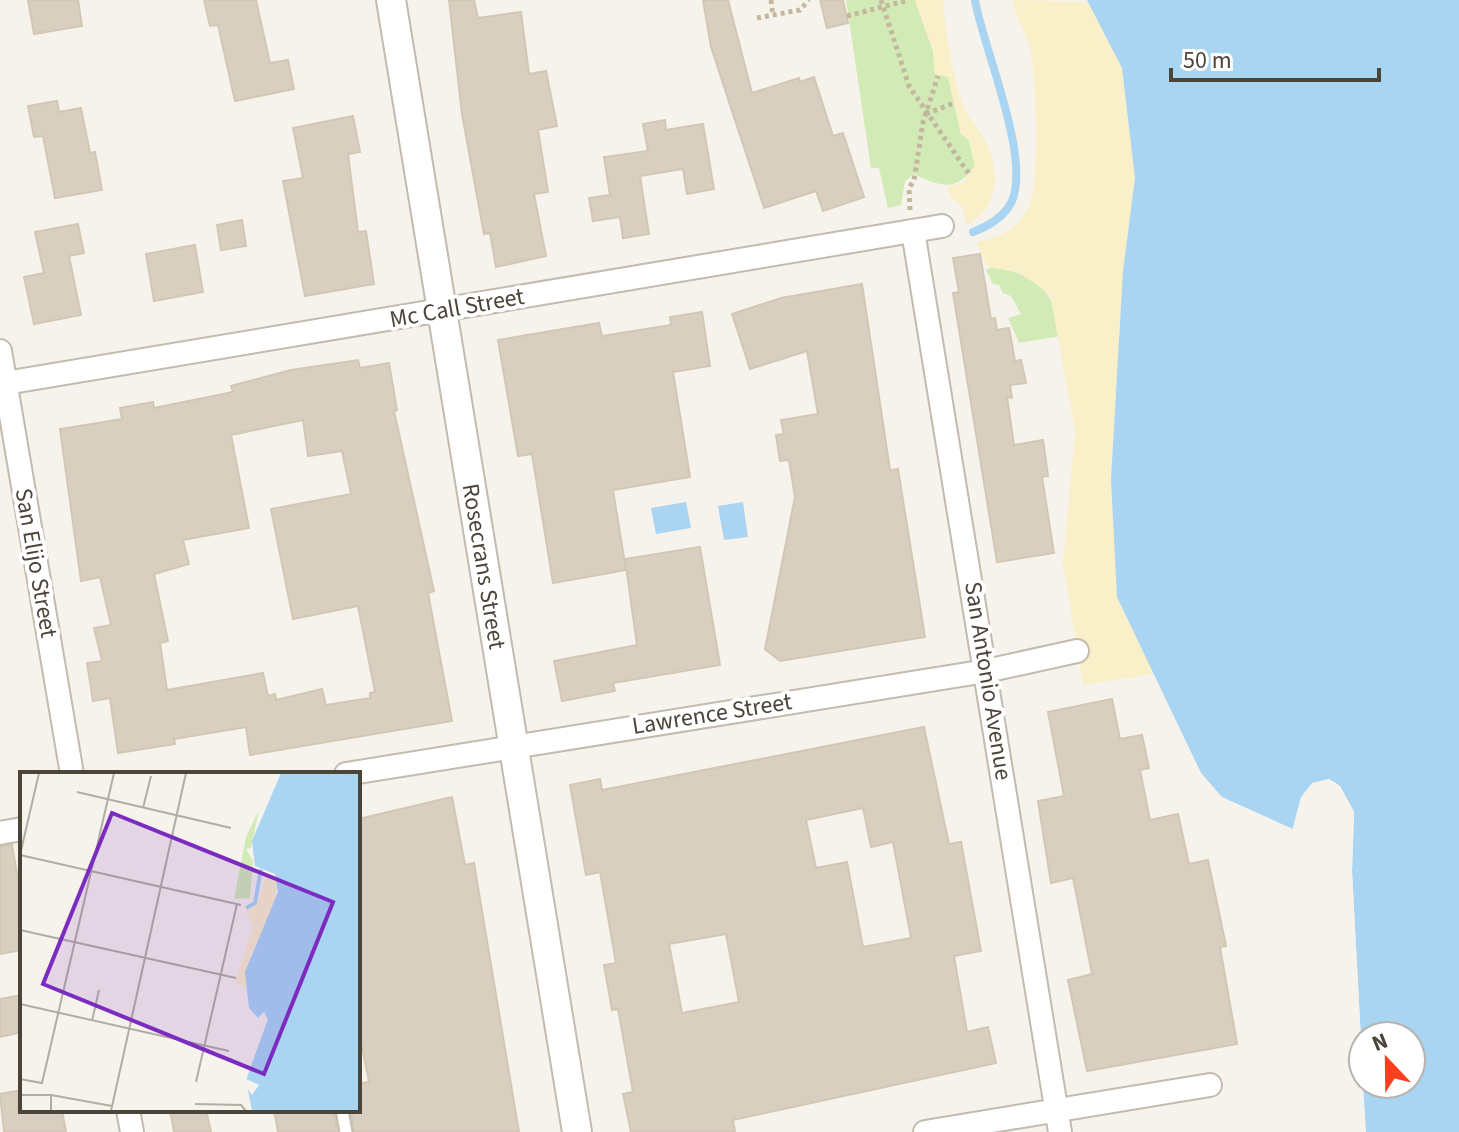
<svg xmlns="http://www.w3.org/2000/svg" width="1459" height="1132" font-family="'Source Sans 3',sans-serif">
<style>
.green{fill:#d2eab5}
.sand{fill:#f9efc9}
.water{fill:#a9d4f2}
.pier{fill:#f6f3ec}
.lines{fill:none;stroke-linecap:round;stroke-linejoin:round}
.stream{stroke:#a9d4f2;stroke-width:8}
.building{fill:#d8cfc1;stroke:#d3c7b4;stroke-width:2;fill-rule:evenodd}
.service-casing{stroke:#c2bbae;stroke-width:15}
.minor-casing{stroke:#c2bbae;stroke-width:26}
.tertiary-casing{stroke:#c2bbae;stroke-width:32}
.path{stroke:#c4b79f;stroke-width:5;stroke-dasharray:4 4;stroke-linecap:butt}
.service{stroke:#fff;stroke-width:11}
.minor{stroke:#fff;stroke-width:22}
.tertiary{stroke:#fff;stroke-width:28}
.labels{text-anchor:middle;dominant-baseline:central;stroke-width:8;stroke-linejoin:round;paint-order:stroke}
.street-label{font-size:24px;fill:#4b4439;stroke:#fff}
.inset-river{fill:none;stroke:#a9d4f2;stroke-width:4}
.inset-road{fill:none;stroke:#b2ada4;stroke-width:2}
.view{fill:#7b2cbf;fill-opacity:0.15;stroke:#7b2cbf;stroke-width:4}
.inset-edge{fill:none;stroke:#4b4439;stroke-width:4}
</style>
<rect width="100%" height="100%" fill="#f6f3ec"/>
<!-- green -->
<g class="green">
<path d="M 846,0 L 915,0 L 933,51 L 935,74 L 948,76 L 961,134 L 969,140 L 975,166 C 956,192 941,187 914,174 L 905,181 L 901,205 L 888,208 L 879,168 L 871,168 Z"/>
<path d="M 994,266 C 1039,277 1054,289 1060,336 L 1019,343 L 1008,318 L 1021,314 L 1011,296 L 1003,293 L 999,285 L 993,284 L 986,270 Z"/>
</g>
<!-- sand -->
<g class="sand">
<path d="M 915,0 L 943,0 C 946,35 951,71 963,104 C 967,116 975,124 982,135 C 1001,166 1001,209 966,225 L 962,206 L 951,198 L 947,187 L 963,182 L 975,166 L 969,140 L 961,134 L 948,77 L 935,74 L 933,51 Z"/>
<path d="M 1013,0 L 1089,2 L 1122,68 L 1135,178 L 1123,271 L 1111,479 L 1152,674 L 1083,685 L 1063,563 L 1075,431 L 1050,294 L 1018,272 L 988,267 L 976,242 C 998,238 1019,229 1029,206 C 1040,179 1036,83 1031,52 C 1028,34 1014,18 1013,0 Z"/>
</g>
<!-- water -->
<g class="water">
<path d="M 1087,0 L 1459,0 L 1459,1132 L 1366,1132 L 1363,1084 L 1411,1084 L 1411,1036 L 1363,1036 L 1363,1076 L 1352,871 L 1354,812 L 1340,786 L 1329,779 C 1301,786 1299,804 1293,829 L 1222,797 L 1201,773 L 1117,597 L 1111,479 L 1123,271 L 1135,178 L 1122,68 Z"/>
<path d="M 686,502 L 691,528 L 656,534 L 651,508 Z"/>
<path d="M 743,502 L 748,537 L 724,540 L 718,506 Z"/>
</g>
<!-- pier -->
<path class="pier" d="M 1329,779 L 1340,786 L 1354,812 L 1352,871 L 1363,1080 L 1359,1076 L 1348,871 L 1350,813 L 1337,789 L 1328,783 L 1314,787 L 1305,799 L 1296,833 L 1293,829 L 1301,797 L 1312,783 Z"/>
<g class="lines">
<!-- stream -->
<path class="stream" d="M 973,232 C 986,227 999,220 1008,208 C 1037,169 982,46 975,0"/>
</g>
<!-- building -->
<g class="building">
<path d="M 28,0 L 78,0 L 82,26 L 34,34 Z"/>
<path d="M 204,0 L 256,0 L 270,63 L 288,60 L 294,89 L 235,101 L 218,25 L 210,26 Z"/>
<path d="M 449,0 L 474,0 L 478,18 L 521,12 L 529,74 L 546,71 L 557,126 L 538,130 L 548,192 L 534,194 L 546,256 L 496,267 L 490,233 L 484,234 L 462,114 Z"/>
<path d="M 703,0 L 728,0 L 752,93 L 799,78 L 800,82 L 814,77 L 833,136 L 843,133 L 864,197 L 823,211 L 816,191 L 764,208 L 711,47 Z"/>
<path d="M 820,0 L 843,0 L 848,23 L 827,28 Z"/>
<path d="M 57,101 L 59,112 L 81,108 L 90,153 L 95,152 L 102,190 L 55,198 L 43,136 L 34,137 L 28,106 Z"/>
<path d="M 353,116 L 360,152 L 348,154 L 358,232 L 366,231 L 374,284 L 305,296 L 283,181 L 303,178 L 293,128 Z"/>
<path d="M 665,120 L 666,130 L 703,124 L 714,189 L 687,194 L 683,169 L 640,176 L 649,234 L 623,238 L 620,217 L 593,221 L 589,198 L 610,195 L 604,157 L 648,151 L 643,124 Z"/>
<path d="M 242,220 L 246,246 L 221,250 L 217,225 Z"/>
<path d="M 78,224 L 84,253 L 69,256 L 81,315 L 34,324 L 24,277 L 44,273 L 35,232 Z"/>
<path d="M 195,245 L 203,292 L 154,301 L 146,254 Z"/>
<path d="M 980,254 L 991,319 L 995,318 L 997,330 L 1009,328 L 1015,361 L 1021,360 L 1026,383 L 1010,385 L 1012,398 L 1007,397 L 1014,445 L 1043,440 L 1048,476 L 1042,477 L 1054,553 L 997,562 L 953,293 L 959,292 L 953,258 Z"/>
<path d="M 862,284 L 890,470 L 898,469 L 925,637 L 780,661 L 765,649 L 795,497 L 789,460 L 780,461 L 776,435 L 784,434 L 781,420 L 818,414 L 807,351 L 750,369 L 732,314 L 781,298 Z"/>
<path d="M 702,312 L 710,366 L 673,372 L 690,477 L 613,490 L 626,570 L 553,583 L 532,454 L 518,456 L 498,340 L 599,323 L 602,336 L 671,325 L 670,317 Z"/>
<path d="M 358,360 L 360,368 L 389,363 L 397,410 L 394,411 L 434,591 L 428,593 L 452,721 L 250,755 L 246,727 L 174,739 L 175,744 L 118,753 L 110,698 L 93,701 L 87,663 L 102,661 L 94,628 L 111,625 L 100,577 L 81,581 L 60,429 L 122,419 L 120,408 L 153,402 L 154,408 L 233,392 L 231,386 L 291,370 ZM 303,420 L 308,456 L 342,451 L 351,494 L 271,509 L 293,619 L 358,606 L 375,692 L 370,693 L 370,698 L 326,705 L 322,689 L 276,700 L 275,694 L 268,696 L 263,673 L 167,690 L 160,643 L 168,641 L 154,574 L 189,564 L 183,540 L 249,528 L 231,435 Z"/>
<path d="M 700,547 L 720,665 L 613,683 L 615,691 L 562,701 L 554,661 L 637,645 L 625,559 Z"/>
<path d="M 1112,699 L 1120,739 L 1142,735 L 1149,768 L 1140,770 L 1150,820 L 1178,814 L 1189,864 L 1208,860 L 1226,946 L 1220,947 L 1237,1044 L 1087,1071 L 1068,980 L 1092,974 L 1073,878 L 1051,883 L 1038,801 L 1064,796 L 1048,712 Z"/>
<path d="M 924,727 L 949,844 L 961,842 L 981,951 L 954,956 L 967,1032 L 988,1027 L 996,1063 L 733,1120 L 735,1132 L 631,1132 L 623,1094 L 633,1092 L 618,1009 L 612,1010 L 604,965 L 616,963 L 600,872 L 586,875 L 570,785 L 600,779 L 602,790 ZM 863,808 L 871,847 L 893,842 L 911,938 L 863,947 L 847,862 L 816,868 L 806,820 ZM 726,934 L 739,1002 L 682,1013 L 669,944 Z"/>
<path d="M 452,797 L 465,865 L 474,863 L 519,1132 L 354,1132 L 351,1110 L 358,1110 L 358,1084 L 369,1082 L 358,1027 L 358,819 Z"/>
<path d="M 12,845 L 22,903 L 22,950 L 0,954 L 0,847 Z"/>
<path d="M 22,995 L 22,1032 L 0,1037 L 0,999 Z"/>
<path d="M 22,1090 L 22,1110 L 62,1110 L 66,1132 L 4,1132 L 0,1094 Z"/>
<path d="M 170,1110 L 206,1110 L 211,1132 L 174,1132 Z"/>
<path d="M 274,1110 L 334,1110 L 337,1132 L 278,1132 Z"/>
</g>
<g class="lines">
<!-- service casing -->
<g class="service-casing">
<path id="service" d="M 342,1110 L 346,1132"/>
</g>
<!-- minor casing -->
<g class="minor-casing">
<g id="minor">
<path d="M 913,231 L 1060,1132"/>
<path d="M 0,351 L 72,774"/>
<path d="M 0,384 L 942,226"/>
<path d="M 346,774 L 986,671 L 1077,651"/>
<path d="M 0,833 L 22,829"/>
<path d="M 128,1110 L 132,1132"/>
<path d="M 925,1132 L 1210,1085"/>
</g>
</g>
<!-- tertiary casing -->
<g class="tertiary-casing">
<g id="tertiary">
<path id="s1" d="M 391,0 L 577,1132"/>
</g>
</g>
<!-- path -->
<g class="path">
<path d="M 771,0 L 773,16"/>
<path d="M 881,0 L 909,86 L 969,174"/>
<path d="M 847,16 L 909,0"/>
<path d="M 757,18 L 800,10 L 809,0"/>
<path d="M 926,114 L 954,103"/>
<path d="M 910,210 L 909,188 L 914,180 L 923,122 L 938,76"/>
</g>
<!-- service -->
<use href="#service" class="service"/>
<!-- minor -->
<use href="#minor" class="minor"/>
<!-- tertiary -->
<use href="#tertiary" class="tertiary"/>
</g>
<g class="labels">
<!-- street labels -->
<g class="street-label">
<text transform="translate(457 308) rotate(-10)">Mc Call Street</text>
<text transform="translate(36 563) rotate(80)">San Elijo Street</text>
<text stroke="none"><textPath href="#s1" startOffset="574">Rosecrans Street</textPath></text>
<text transform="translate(988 681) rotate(81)">San Antonio Avenue</text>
<text transform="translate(712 714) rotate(-9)">Lawrence Street</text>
</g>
</g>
<!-- overview -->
<g transform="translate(20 772)">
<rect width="340" height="340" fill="#f6f3ec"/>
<path d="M 239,38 L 231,76 L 226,77 L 233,89 L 230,126 L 214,127 L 226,65 Z" fill="#d2eab5"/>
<path d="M 247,100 L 257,108 L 254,137 L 231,181 L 226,214 L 215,211 L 233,155 L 225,137 L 238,132 Z" fill="#f9efc9"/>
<path d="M 261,1 L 340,1 L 340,339 L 232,339 L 226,308 L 248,247 L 243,240 L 238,246 L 229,236 L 225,200 L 258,120 L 255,102 L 235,94 L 232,69 Z" fill="#a9d4f2"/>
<path d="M 246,240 L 226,307 L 239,313 L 232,323 L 223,311 L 224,301 L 244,246 L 238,246 Z" fill="#f6f3ec"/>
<path class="inset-river" d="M 226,136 L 235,131 L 241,97"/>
<path class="inset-road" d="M 57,20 L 211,56M 123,36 L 131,4M 0,83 L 221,133M 0,83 L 19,1M 0,158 L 216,206M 0,232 L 209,279M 72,249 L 79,218M 0,307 L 22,311 L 94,1M 176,310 L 217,132M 0,323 L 31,323 L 31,339M 31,323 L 92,334M 175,332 L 221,333 L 226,339M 91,339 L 166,1"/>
<path class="view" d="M 92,41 L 313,130 L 244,302 L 23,212 Z"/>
<rect width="340" height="340" class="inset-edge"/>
</g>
<!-- north arrow -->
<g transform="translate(1387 1060) rotate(338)"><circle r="38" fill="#ffffff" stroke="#b7b4b0" stroke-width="2"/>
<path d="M0-6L14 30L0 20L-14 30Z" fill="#fc3f1d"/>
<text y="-12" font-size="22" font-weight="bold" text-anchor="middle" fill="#4b4439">N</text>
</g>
<!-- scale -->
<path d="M1171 68v12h208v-12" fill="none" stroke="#4b4439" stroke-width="4"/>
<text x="1183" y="68" font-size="24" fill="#4b4439" stroke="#ffffff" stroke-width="6" paint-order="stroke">50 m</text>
</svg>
